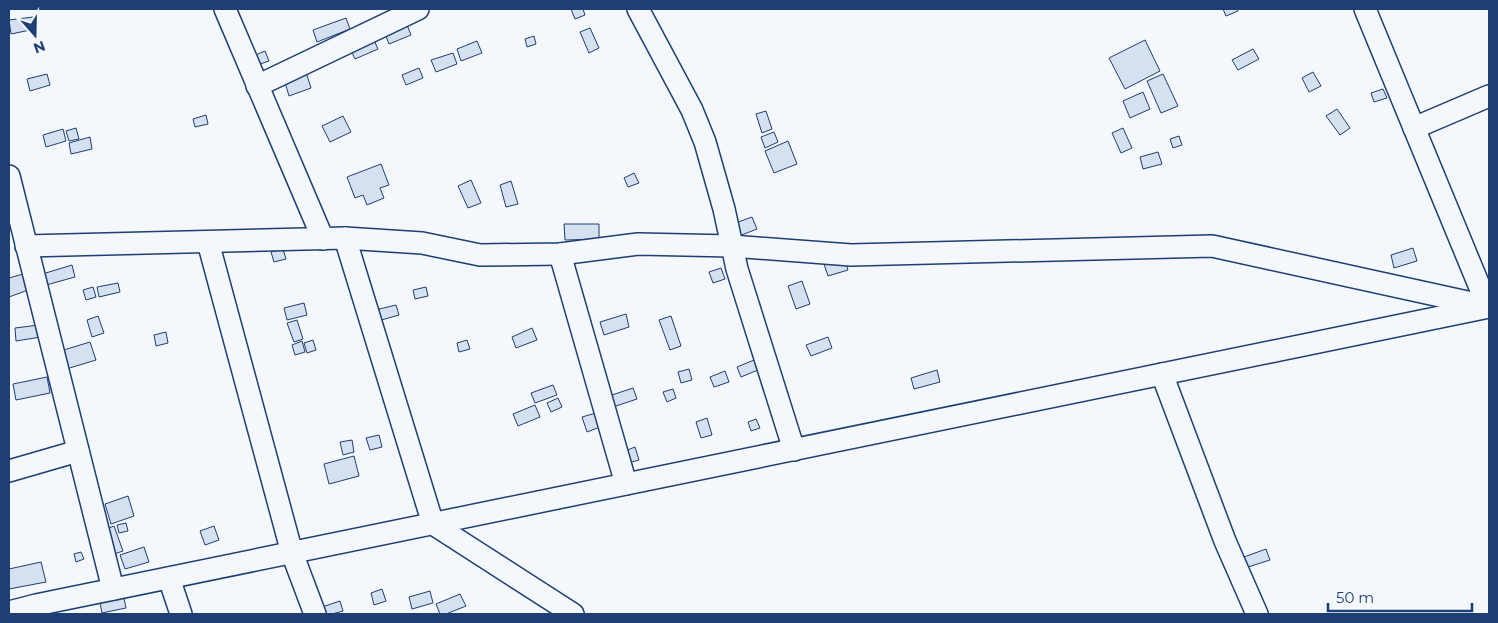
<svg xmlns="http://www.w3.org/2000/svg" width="1498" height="623" font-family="Montserrat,sans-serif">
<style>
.building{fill:#d5e0f0;stroke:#1d3f73}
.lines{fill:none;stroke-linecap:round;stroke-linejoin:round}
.minor-casing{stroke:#1d3f73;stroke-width:24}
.minor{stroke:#f4f7fb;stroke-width:21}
</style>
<rect width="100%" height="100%" fill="#f4f7fb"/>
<!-- building -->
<g class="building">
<path d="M 571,9 L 583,9 L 585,15 L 575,19 Z"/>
<path d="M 1223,9 L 1237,9 L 1238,11 L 1226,16 Z"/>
<path d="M 33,17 L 35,29 L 11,34 L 9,20 Z"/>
<path d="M 346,18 L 350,29 L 317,42 L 313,30 Z"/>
<path d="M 407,25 L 411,35 L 389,44 L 385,34 Z"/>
<path d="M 590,28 L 599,48 L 589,53 L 580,32 Z"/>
<path d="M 534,36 L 536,44 L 527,47 L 525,39 Z"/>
<path d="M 373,38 L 378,49 L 355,59 L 350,48 Z"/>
<path d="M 1145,40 L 1160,71 L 1125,89 L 1109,58 Z"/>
<path d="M 477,41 L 482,53 L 461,61 L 457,49 Z"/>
<path d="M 1253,49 L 1259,59 L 1238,70 L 1232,60 Z"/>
<path d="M 265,51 L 269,61 L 257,65 L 253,56 Z"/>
<path d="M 453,53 L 457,64 L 436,72 L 431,60 Z"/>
<path d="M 419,68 L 423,78 L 406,85 L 402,75 Z"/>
<path d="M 306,72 L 311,88 L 289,96 L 284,79 Z"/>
<path d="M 1313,72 L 1321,86 L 1309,92 L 1302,78 Z"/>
<path d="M 47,74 L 50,85 L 30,91 L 27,79 Z"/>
<path d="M 1163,74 L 1178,106 L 1161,113 L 1147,81 Z"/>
<path d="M 1383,89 L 1387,98 L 1374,102 L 1371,93 Z"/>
<path d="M 1143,92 L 1150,109 L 1130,118 L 1123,101 Z"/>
<path d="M 1337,109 L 1350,128 L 1340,135 L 1326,116 Z"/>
<path d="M 766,111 L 772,129 L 762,133 L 756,114 Z"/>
<path d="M 206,115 L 208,124 L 195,127 L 193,119 Z"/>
<path d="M 343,116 L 351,132 L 330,142 L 322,126 Z"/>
<path d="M 76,128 L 79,139 L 69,141 L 66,131 Z"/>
<path d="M 1123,128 L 1132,148 L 1121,153 L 1112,133 Z"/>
<path d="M 63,129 L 66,141 L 46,147 L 43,135 Z"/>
<path d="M 774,132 L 778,142 L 765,148 L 761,137 Z"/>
<path d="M 1179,136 L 1182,145 L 1173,148 L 1170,139 Z"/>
<path d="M 90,137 L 92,149 L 71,154 L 69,143 Z"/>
<path d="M 788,141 L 797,164 L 774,173 L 765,151 Z"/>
<path d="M 1158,152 L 1162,164 L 1143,169 L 1140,157 Z"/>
<path d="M 381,164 L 389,185 L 380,188 L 384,198 L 367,205 L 363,195 L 355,198 L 347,177 Z"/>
<path d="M 634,173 L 639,183 L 628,187 L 624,178 Z"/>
<path d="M 471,180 L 481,203 L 468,208 L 458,186 Z"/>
<path d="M 511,181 L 518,204 L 506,207 L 500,185 Z"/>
<path d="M 752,217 L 757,229 L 734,238 L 730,225 Z"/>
<path d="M 564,224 L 599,224 L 599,239 L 565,240 Z"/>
<path d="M 1413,248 L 1417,261 L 1394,268 L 1391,255 Z"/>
<path d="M 283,249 L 286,259 L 274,262 L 271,252 Z"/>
<path d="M 844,257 L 848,270 L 828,276 L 824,264 Z"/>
<path d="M 72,265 L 75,277 L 39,287 L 36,276 Z"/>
<path d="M 721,268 L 725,279 L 713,283 L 709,272 Z"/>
<path d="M 23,274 L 28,290 L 9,297 L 9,278 Z"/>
<path d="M 802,281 L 810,304 L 796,309 L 788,286 Z"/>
<path d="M 118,283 L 120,292 L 99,297 L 97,287 Z"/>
<path d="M 93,287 L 96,297 L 86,300 L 83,290 Z"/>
<path d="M 426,287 L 428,296 L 415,299 L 413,290 Z"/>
<path d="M 304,303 L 307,315 L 287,320 L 284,308 Z"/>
<path d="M 396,305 L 399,315 L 378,321 L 375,310 Z"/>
<path d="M 626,314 L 629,327 L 604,335 L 600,322 Z"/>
<path d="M 98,316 L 104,333 L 92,337 L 87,320 Z"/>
<path d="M 671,316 L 681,346 L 670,350 L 659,320 Z"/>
<path d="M 297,320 L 303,339 L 294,342 L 287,323 Z"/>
<path d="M 39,325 L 41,337 L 16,341 L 15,328 Z"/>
<path d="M 532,328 L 537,340 L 516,348 L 512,337 Z"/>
<path d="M 166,332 L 168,343 L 156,346 L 154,335 Z"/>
<path d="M 828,337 L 832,348 L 811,356 L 806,345 Z"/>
<path d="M 313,340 L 316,350 L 307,353 L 304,343 Z"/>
<path d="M 467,340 L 470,349 L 459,352 L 457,343 Z"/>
<path d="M 302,341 L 305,352 L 295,355 L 292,345 Z"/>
<path d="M 90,342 L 96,360 L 63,370 L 57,352 Z"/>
<path d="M 754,360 L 758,370 L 741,377 L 737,367 Z"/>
<path d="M 689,369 L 692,380 L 681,383 L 678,372 Z"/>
<path d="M 937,370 L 940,382 L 914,389 L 911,378 Z"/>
<path d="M 725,371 L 729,382 L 714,387 L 710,377 Z"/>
<path d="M 47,377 L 50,393 L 16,400 L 13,384 Z"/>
<path d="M 553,385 L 557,395 L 535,403 L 531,393 Z"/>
<path d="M 633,388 L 637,399 L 613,407 L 609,396 Z"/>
<path d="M 673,389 L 676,398 L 667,402 L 663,392 Z"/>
<path d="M 558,398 L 562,407 L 551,412 L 547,403 Z"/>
<path d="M 535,405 L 540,417 L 518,426 L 513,414 Z"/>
<path d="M 596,413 L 600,427 L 587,432 L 582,417 Z"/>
<path d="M 707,418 L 712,435 L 701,438 L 696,422 Z"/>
<path d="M 756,419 L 760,428 L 751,431 L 748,422 Z"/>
<path d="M 379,435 L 382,447 L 370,450 L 366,438 Z"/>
<path d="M 352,440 L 354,452 L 343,455 L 340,442 Z"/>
<path d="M 635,447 L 639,460 L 628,463 L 625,451 Z"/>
<path d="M 354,456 L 359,476 L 329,484 L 324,464 Z"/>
<path d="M 128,496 L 134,516 L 111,524 L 105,504 Z"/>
<path d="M 126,523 L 128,531 L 119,533 L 117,525 Z"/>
<path d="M 114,526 L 123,551 L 114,554 L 104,530 Z"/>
<path d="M 214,526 L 219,540 L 205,545 L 200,531 Z"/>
<path d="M 144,547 L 149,562 L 125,569 L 120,555 Z"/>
<path d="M 1266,549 L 1270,560 L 1248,567 L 1244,557 Z"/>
<path d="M 81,552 L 84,559 L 76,562 L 74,554 Z"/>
<path d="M 41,562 L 46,582 L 9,589 L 9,569 Z"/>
<path d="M 382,589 L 386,601 L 374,605 L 371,593 Z"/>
<path d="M 430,591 L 433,603 L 412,609 L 409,597 Z"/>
<path d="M 460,594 L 466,606 L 446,614 L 440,614 L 436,604 Z"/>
<path d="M 124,598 L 126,608 L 102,613 L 100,603 Z"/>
<path d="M 340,601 L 343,611 L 332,614 L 321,614 L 319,608 Z"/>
</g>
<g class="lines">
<!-- minor casing -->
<g class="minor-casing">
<g id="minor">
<path d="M 225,9 L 323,239"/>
<path d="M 638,9 L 692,110 L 705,142 L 724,209 L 737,269 L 794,450"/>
<path d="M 1365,9 L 1488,307"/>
<path d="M 257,86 L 418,9"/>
<path d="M 1414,128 L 1489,96"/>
<path d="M 9,176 L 113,589"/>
<path d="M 345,238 L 433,524 L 573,614"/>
<path d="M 208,242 L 292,553 L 315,614"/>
<path d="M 26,246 L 345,238 L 422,243 L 480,255 L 560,254 L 638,244 L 732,246 L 851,255 L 1212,246 L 1481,305"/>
<path d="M 560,254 L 626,484"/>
<path d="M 1162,374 L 1225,541 L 1257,614"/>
<path d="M 9,471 L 78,451"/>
<path d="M 169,578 L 181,614"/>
<path d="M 9,612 L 36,605 L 1489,307"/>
</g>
</g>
<!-- minor -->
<use href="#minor" class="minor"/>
</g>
<!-- border -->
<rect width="1498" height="623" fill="none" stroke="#1d3f73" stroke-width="20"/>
<!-- north arrow -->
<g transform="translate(35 35) rotate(160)" stroke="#f4f7fb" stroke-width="4" paint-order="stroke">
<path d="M0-4L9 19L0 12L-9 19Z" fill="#1d3f73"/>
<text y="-8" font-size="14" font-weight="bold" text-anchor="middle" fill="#1d3f73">N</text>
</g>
<!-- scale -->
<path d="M1328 603v8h144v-8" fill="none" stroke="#1d3f73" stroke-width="2.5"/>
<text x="1336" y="603" font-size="15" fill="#1d3f73" stroke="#f4f7fb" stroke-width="4" paint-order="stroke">50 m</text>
</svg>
